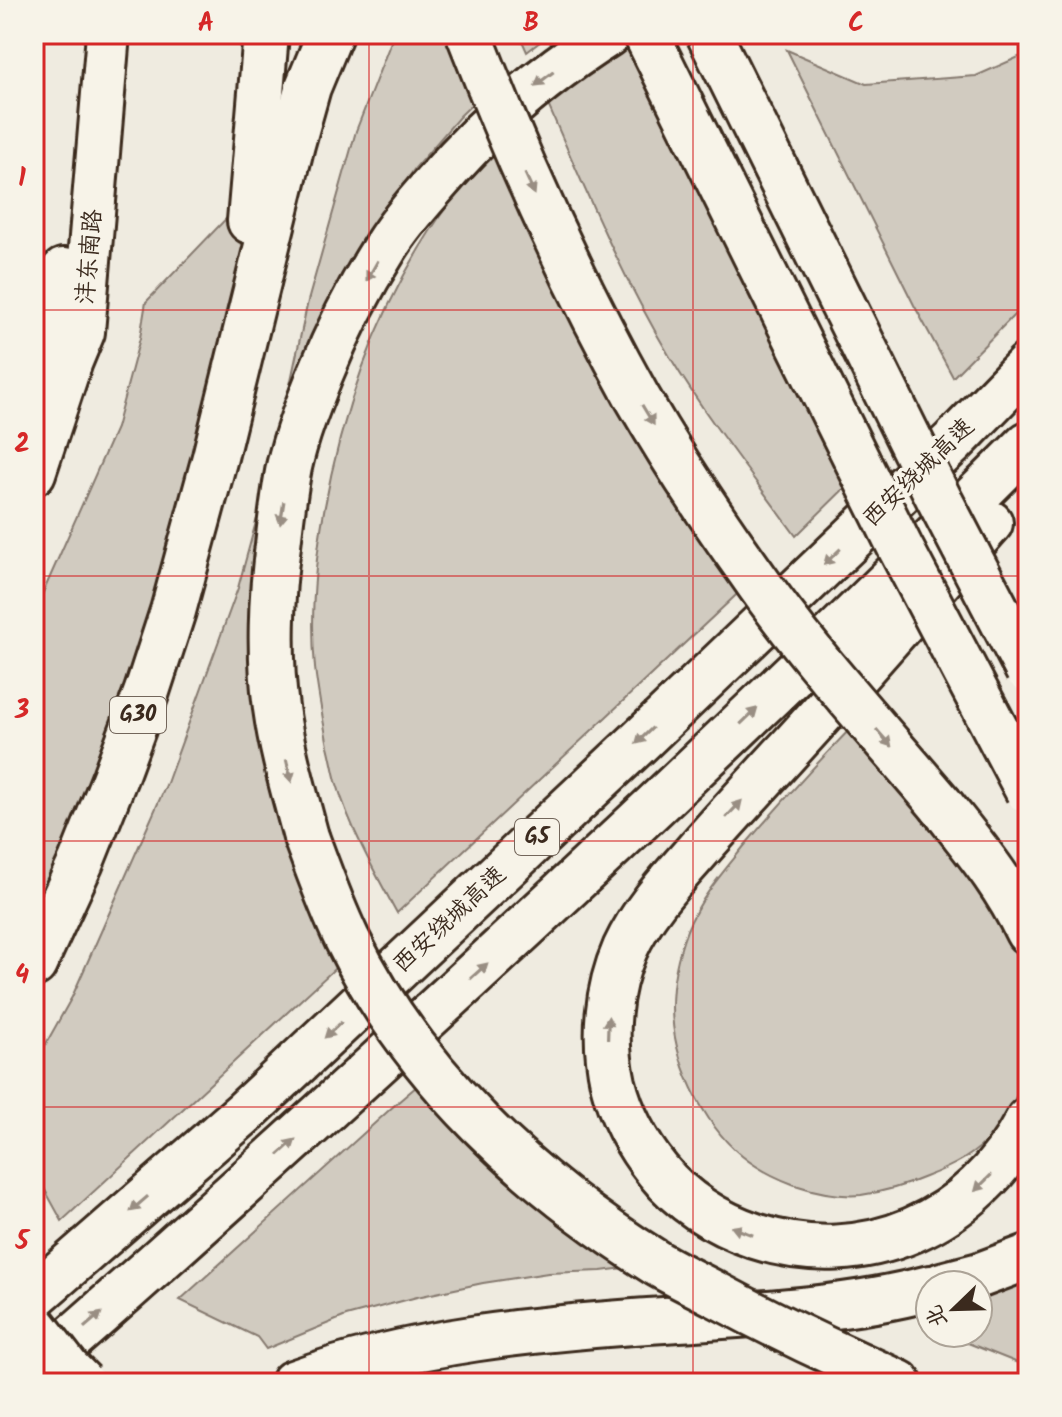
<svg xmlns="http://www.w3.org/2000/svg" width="1062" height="1417" font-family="Kalam,'LXGW WenKai TC',sans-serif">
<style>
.green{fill:#d1cbc0;stroke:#867a6f;stroke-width:2}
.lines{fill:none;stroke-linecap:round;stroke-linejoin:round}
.trunk-casing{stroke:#3b2a1e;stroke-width:48}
.motorway-casing{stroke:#3b2a1e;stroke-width:50}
.trunk{stroke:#f7f3e8;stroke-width:42}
.motorway{stroke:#f7f3e8;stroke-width:44}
.trunk-bridge-casing{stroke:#3b2a1e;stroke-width:48;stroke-linecap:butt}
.motorway-bridge-casing{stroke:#3b2a1e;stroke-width:50;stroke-linecap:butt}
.trunk-bridge{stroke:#f7f3e8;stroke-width:42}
.motorway-bridge{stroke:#f7f3e8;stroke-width:44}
.oneway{fill:#998e83}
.grid{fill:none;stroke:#d62828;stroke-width:2;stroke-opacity:0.55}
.labels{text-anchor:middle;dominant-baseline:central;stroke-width:7;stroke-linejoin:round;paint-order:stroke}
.shield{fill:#f7f3e8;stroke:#73665b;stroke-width:2}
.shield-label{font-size:22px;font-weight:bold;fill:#3b2a1e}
.street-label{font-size:24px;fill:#3b2a1e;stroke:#f7f3e8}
.neatline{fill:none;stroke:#d62828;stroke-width:3}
.grid-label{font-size:26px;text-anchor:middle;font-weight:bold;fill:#d62828}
</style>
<rect width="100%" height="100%" fill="#efebe0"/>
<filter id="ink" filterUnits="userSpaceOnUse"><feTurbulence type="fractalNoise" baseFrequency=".0125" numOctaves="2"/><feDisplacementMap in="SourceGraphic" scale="16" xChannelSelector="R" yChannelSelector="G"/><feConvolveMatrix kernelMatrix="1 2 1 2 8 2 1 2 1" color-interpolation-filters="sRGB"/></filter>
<g filter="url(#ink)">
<!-- green -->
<g class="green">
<path d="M 394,34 L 474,34 L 494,83 L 460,116 L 415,168 L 385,212 L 266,621 L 357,948 L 62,1221 L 34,1170 L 34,1065 L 72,997 L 167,783 L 238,588 L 278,441 L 308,301 L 356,131 Z"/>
<path d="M 519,34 L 550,34 L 527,52 Z"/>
<path d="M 633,34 L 859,474 L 796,536 C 753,477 708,420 670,357 C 621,275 584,188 546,100 Z"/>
<path d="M 787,50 L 866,84 L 976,76 L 1028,53 L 1028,301 L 953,377 L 914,305 Z"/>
<path d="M 268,114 L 213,455 L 34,935 L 34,613 L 116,428 L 140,338 L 146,302 L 243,201 Z"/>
<path d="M 496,148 L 554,226 L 766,567 L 397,913 C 374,871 350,828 336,781 C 333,770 331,757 328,746 C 323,720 318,694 315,668 C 310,616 315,562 324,511 C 344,399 385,291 452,199 C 465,181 481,165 496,148 Z"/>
<path d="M 851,728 L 1028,910 L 1028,1074 C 1018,1093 1008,1114 995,1131 C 977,1155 951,1167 925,1177 C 904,1186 883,1192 861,1195 C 839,1197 816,1192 795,1185 C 776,1178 758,1169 742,1156 C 702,1123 672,1059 672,1007 C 672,980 678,954 687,930 C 700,898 724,871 745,845 C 779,805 814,766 851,728 Z"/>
<path d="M 444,1063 L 527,1147 L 670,1262 L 601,1271 L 548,1273 L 483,1283 L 417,1297 L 346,1316 L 266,1349 L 257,1337 L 180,1300 L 397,1103 Z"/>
<path d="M 1028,1266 L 1028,1367 L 943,1333 L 978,1333 L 978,1285 Z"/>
</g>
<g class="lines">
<!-- trunk casing -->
<g class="trunk-casing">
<g id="trunk">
<path d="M 34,369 L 43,344 L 59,317 L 63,270"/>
<path d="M 34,473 L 71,361 L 83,332 L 108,34"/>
</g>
</g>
<!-- motorway casing -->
<g class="motorway-casing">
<g id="motorway">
<path d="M 250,221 L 266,34"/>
<path d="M 990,523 C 921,601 853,680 783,756 C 752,790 721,823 691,858 C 666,886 641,914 625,949 C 607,990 603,1038 613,1083 C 621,1115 637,1145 658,1171 C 683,1202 717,1223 755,1236 C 865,1272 975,1222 1028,1120"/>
<path d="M 941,805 C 974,847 1005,883 1028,932"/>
<path d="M 306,837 C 295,795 282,752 276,708 C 269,657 271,595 278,545 C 281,519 284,492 289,467 C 296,435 308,405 320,375 C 338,330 360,287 386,246 C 400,224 418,203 435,184 C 485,125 543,75 608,34"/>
<path d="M 34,964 L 81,862 L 115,777 L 147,691 L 173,611 L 215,457 L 292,144 L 308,87 L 330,34"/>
<path d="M 942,1285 L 980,1275 L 1028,1257"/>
<path d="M 34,1296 L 246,1111 L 638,743 L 954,441 L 1028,365"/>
<path d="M 853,1362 L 899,1383"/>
<path d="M 34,1371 C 156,1265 276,1156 395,1047 C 610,850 822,650 1028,444"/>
<path d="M 293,1383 C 412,1340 538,1328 664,1320 C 754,1314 842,1311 930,1288"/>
</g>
</g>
<!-- trunk -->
<use href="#trunk" class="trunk"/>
<!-- motorway -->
<use href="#motorway" class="motorway"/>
<!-- trunk-bridge casing -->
<g class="trunk-bridge-casing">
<path id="trunk-bridge" d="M 34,1324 L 68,1368 L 83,1383"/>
</g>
<!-- motorway-bridge casing -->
<g class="motorway-bridge-casing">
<g id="motorway-bridge">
<path d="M 469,34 C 517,158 572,280 637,397 C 671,456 709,514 749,570 C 806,653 876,728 941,805"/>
<path d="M 646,34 L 900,547 L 1028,791"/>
<path d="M 709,34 L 939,499 L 1028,670"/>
<path d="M 306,837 C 319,872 331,906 347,939 C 414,1076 530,1184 658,1264 C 677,1275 698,1285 717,1295 C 762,1319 807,1341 853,1362"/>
</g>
</g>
<!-- trunk-bridge -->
<use href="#trunk-bridge" class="trunk-bridge"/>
<!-- motorway-bridge -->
<use href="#motorway-bridge" class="motorway-bridge"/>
</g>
<!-- one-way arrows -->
<defs><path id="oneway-solid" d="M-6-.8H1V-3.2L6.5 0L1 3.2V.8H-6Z" transform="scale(2)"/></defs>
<g class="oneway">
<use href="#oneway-solid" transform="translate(544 79) rotate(143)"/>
<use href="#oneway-solid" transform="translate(530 184) rotate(65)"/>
<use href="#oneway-solid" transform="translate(372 271) rotate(120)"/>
<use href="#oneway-solid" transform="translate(648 415) rotate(59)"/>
<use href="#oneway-solid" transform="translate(282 513) rotate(99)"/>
<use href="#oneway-solid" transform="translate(832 557) rotate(136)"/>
<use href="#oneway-solid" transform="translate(749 716) rotate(-44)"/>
<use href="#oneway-solid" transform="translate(644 736) rotate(136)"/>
<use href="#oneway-solid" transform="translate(884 738) rotate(49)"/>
<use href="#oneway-solid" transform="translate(289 771) rotate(77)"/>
<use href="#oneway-solid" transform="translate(734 809) rotate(-47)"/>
<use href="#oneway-solid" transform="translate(479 971) rotate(-42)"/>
<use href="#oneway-solid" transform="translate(608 1028) rotate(-88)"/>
<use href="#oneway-solid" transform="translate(333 1030) rotate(137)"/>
<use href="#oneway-solid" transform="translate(287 1147) rotate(-42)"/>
<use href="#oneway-solid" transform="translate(983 1183) rotate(135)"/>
<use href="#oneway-solid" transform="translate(139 1204) rotate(139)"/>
<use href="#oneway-solid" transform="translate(742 1231) rotate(-159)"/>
<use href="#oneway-solid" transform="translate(93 1320) rotate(-41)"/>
</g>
</g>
<!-- grid -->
<path class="grid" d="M 369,34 L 369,1383M 693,34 L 693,1383M 34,310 L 1028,310M 34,576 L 1028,576M 34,841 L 1028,841M 34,1107 L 1028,1107"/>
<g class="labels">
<!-- shield labels -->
<g class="shield">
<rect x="110" y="697" width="56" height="36" rx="6"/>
<rect x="515" y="819" width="44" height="36" rx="6"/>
</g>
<g class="shield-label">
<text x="138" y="715">G30</text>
<text x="537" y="837">G5</text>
</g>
<!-- street labels -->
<g class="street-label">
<text transform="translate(90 257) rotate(-85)">沣东南路</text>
<text transform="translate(919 473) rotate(-44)">西安绕城高速</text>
<text transform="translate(450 920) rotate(-43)">西安绕城高速</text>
</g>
</g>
<!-- margin -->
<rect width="1062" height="1417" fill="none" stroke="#f7f3e8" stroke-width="88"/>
<!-- north arrow -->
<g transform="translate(954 1309) rotate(247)"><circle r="38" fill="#f7f3e8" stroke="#aca397" stroke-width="2"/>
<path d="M0-6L14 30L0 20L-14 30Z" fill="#3b2a1e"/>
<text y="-12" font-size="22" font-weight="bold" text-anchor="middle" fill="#3b2a1e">北</text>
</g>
<rect x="44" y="44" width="974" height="1329" class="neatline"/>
<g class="grid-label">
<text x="206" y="31">A</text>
<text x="531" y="31">B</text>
<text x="856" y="31">C</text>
<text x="22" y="186">1</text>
<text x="22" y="452">2</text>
<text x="22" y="718">3</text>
<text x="22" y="983">4</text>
<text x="22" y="1249">5</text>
</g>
</svg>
